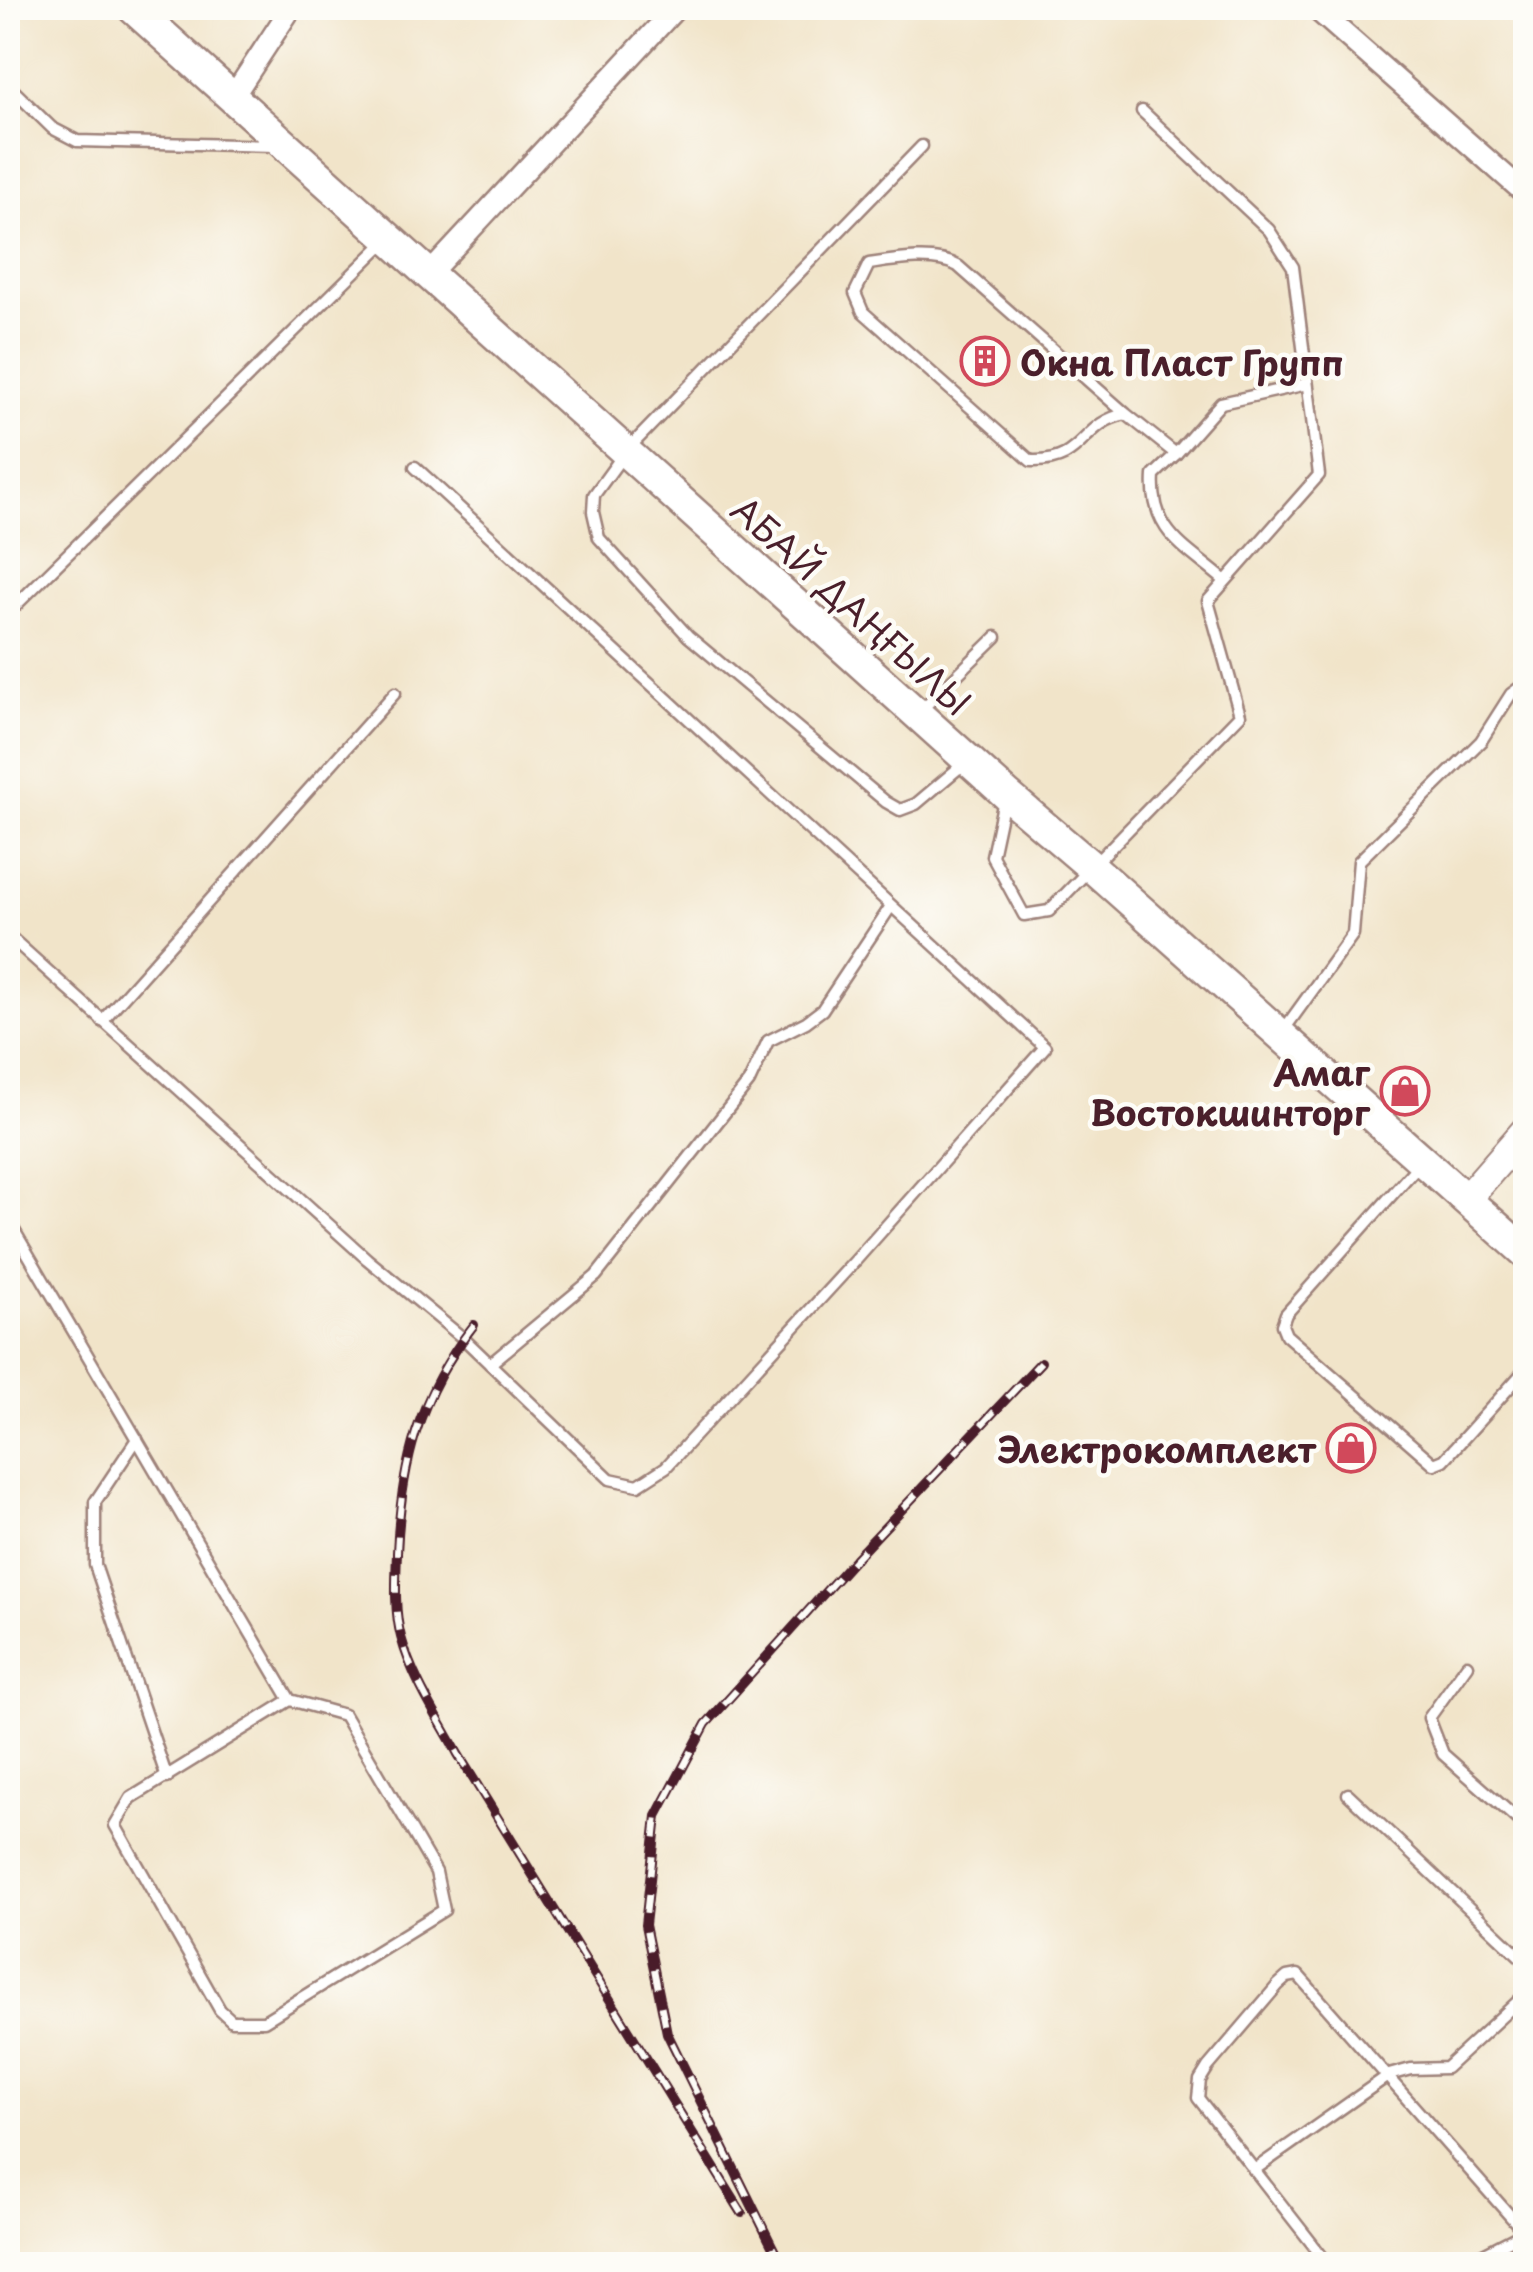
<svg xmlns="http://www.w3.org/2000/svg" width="1533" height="2272" font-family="'Playpen Sans',sans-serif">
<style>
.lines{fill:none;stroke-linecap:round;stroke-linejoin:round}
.lane-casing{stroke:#9e827a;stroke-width:15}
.street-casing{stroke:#9e827a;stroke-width:25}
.secondary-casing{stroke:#9e827a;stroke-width:32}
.primary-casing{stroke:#9e827a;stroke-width:35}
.lane{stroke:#fff;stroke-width:10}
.street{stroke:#fff;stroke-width:20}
.secondary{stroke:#fff;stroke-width:28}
.primary{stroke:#fff;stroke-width:30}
.rail-casing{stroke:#4a1f2b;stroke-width:10}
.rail{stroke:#fdfcf7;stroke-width:6;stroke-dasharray:19;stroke-linecap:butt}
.labels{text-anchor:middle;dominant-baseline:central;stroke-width:9;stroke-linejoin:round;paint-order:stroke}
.poi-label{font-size:35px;font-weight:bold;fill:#4a1f2b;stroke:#fdfcf7;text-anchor:end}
.street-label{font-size:35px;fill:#4a1f2b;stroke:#fdfcf7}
</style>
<rect width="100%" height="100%" fill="#fdfcf7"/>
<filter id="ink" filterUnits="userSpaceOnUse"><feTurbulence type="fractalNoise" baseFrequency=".01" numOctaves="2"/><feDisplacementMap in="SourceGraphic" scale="20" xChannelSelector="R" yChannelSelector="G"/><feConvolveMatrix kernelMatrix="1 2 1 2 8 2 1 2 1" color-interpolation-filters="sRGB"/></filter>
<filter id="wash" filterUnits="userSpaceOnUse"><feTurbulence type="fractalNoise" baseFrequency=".0048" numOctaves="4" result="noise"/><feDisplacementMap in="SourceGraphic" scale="40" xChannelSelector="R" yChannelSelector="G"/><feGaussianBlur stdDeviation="2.25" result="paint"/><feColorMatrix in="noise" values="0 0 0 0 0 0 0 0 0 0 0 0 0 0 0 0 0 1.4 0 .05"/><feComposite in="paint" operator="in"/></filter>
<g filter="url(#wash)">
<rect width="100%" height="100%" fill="#f1e4c9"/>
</g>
<g filter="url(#ink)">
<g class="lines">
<!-- lane casing -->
<g class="lane-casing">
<g id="lane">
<path d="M 8,85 L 52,128 L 77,141 L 276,146"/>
<path d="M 922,146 L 626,451 L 594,495 L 593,512 L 599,538 L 688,636 L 886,802 L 900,810 L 916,804 L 967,761"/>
<path d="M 1126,414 L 958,266 C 935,253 895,260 869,264 L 855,293 L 863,312 L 1031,461 C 1086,463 1079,423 1126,414 L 1176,454 L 1154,475 C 1150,533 1185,546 1225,581"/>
<path d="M 1176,454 L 1221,403 L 1307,384"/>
<path d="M 8,613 L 385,242"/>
<path d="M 921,710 L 996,637"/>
<path d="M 1004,800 L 992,856 L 1024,915 L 1049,911 L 1240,715 L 1208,601 L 1319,475 L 1293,267 L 1269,230 L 1142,111"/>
<path d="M 8,935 L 367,1259 L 464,1339 L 610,1479 L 638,1485 L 666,1467 L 856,1260 L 1045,1047 L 415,467"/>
<path d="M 102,1021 L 395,693"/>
<path d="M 1283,1031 L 1353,934 L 1359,861 L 1481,741 L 1511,694 L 1526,683"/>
<path d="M 1421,1162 L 1286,1314 L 1282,1325 L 1286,1335 L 1434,1464 L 1444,1460 L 1526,1369"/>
<path d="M 8,1220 L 290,1700 L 344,1715 L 436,1872 L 444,1910 L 264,2021 L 232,2021 L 220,2010 L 115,1825 L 131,1798 L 290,1700"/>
<path d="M 490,1364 L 596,1276 L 749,1082 L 768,1041 L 806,1022 L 822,1010 L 891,906"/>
<path d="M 137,1439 L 95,1502 L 95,1565 L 167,1778"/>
<path d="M 1467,1665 L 1429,1718 L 1443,1754 L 1526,1827"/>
<path d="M 1348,1794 L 1526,1962"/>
<path d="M 1254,2170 L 1389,2075 L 1411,2069 L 1446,2068 L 1526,1994"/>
<path d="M 1328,2264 L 1198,2098 L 1200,2080 L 1208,2067 L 1278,1985 L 1287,1977 L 1298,1975 L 1526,2234"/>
<path d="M 1464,2264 L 1522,2234"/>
</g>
</g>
<!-- street casing -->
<g class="street-casing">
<g id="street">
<path d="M 1315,8 L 1526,194"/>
<path d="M 234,95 L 291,8"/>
<path d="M 430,273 L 676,8"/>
</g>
</g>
<!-- secondary casing -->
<g class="secondary-casing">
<path id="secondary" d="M 1465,1200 L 1526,1130"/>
</g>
<!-- primary casing -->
<g class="primary-casing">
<path id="primary" d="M 133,8 L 1006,794 L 1093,868 L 1526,1253"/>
</g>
<!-- lane -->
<use href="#lane" class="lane"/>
<!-- street -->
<use href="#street" class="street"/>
<!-- secondary -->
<use href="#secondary" class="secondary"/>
<!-- primary -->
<use href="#primary" class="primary"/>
<!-- rail casing -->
<g class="rail-casing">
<g id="rail">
<path d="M 474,1325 C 418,1396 401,1464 397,1553 C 396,1580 394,1610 401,1637 C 412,1678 437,1716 458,1754 L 742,2213"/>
<path d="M 781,2264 L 667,2033 L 645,1925 L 657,1816 L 706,1724 L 855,1559 L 1041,1362"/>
</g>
</g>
<!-- rail -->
<use href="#rail" class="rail"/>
</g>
</g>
<!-- icons -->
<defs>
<g id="building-ring" transform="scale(2.5)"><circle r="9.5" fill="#fdfcf7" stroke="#d1495b" stroke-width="1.5"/><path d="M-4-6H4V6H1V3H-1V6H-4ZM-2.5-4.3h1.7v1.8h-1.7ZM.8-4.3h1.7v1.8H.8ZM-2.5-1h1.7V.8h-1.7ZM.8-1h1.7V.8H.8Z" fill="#d1495b"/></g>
<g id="shop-ring" transform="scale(2.5)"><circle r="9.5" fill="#fdfcf7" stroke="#d1495b" stroke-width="1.5"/><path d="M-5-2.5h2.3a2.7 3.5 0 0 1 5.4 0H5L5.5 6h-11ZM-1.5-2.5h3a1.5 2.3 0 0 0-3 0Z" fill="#d1495b"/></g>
</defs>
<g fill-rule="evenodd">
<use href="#building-ring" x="985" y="361"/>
<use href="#shop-ring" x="1405" y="1091"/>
<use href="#shop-ring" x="1351" y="1448"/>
</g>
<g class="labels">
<!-- poi labels -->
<g class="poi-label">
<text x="1020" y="361" text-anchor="start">Окна Пласт Групп</text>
<text x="1370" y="1071">Амаг<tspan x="1370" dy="40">Востокшинторг</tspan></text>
<text x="1316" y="1448">Электрокомплект</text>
</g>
<!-- street labels -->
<g class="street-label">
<text transform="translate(852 605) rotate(42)">АБАЙ ДАҢҒЫЛЫ</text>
</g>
</g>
<!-- margin -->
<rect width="1533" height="2272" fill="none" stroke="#fdfcf7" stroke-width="40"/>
</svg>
